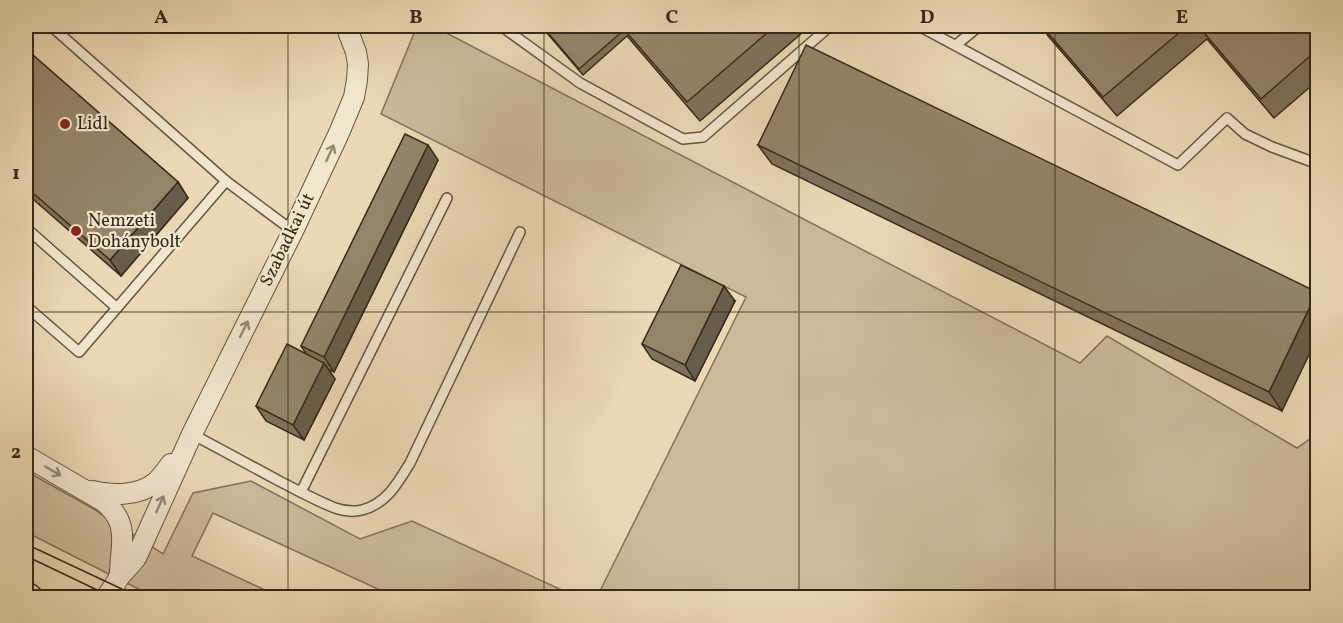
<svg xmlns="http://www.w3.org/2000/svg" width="1343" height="623" font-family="Vollkorn,serif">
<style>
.green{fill:#ccbb9a;stroke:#817259;stroke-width:1.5}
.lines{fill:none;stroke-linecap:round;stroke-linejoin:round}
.service-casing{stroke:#63553f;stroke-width:12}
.minor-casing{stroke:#63553f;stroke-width:22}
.secondary-casing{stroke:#362918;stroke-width:30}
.service{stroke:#f2e6cf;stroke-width:9}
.minor{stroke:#f2e6cf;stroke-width:20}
.secondary{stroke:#f2e6cf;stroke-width:27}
.tram{stroke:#362918;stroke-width:1.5}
.wall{fill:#7f725b;stroke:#362918;stroke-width:1.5}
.shaded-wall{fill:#685d4a;stroke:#362918;stroke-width:1.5}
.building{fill:#94856a;stroke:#362918;stroke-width:1.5}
.oneway{stroke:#948874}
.grid{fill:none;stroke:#362918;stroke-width:1.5;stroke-opacity:0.55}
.poi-dot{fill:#8f2418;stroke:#f2e6cf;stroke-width:2}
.labels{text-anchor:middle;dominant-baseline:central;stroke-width:4.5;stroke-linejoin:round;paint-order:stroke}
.poi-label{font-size:18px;fill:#362918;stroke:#f2e6cf;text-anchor:start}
.street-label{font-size:18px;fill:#362918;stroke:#f2e6cf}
.neatline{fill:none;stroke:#362918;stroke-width:2}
.grid-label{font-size:20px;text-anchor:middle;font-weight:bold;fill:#362918}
</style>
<rect width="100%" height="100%" fill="#ebd9b5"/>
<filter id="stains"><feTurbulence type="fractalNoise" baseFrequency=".00333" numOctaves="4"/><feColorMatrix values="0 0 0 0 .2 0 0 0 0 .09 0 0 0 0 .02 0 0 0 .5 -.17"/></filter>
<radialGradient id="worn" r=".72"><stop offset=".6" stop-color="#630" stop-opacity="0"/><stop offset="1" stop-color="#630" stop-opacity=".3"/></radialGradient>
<!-- green -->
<g class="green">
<path d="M 417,26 L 433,26 L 1080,363 L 1107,336 L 1297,448 L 1317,434 L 1317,597 L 597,597 L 746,297 L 381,114 Z"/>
<path d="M 26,471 L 92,508 L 163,554 L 193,493 L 251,481 L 360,539 L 412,521 L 577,597 L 395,597 L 213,513 L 192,556 L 280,597 L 154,597 L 26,532 Z"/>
</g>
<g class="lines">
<!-- service casing -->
<g class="service-casing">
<g id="service">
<path d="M 51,26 L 226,181 L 293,231"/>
<path d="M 501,26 L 580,83 L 683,139 L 703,137 L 830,26"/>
<path d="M 919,26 L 1178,165 L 1227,118 L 1245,134 L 1272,147 L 1318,164"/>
<path d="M 956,45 L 979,26"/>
<path d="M 26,228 L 117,308"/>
<path d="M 26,306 L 79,352 L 226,181"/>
<path d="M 192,434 C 222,450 251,466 281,482 C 299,491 317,501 335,508 C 344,511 354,512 362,510 C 386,504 398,483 410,463 L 520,232"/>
<path d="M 301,492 L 447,198"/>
</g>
</g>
<!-- minor casing -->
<g class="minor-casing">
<g id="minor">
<path d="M 26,456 L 103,501 C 123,517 124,532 121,557 C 120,563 121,571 119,577 C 116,584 110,591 106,598"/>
<path d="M 92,491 C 111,496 140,496 156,482 C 162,477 166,470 171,464"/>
<path d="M 119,577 L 136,558 L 192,434 L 293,231 L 339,133 L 354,97 L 357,80 L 358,64 L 356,52 L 346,26"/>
</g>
</g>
<!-- secondary casing -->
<g class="secondary-casing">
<path id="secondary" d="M 26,596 L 29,598"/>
</g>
<!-- service -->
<use href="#service" class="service"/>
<!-- minor -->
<use href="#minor" class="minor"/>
<!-- secondary -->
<use href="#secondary" class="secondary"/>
<!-- tram -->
<g class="tram">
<path d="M 26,544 L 141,598"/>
<path d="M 26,556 L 114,598"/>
</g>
</g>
<!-- wall -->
<g class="wall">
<path d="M 541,26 L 810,26 L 700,121 L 627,36 L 583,75 Z"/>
<path d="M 1041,26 L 1317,26 L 1317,81 L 1274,118 L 1207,39 L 1117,116 L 1049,37 Z"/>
<path d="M 26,49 L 178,182 L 188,198 L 121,276 L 26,193 Z"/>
<path d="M 758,145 L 1317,292 L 1282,411 L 772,164 Z"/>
<path d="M 438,160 L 334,372 L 328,369 L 335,379 L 304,440 L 266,421 L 256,406 L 307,355 L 301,346 Z"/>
<path d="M 735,301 L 695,381 L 652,359 L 642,344 Z"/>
</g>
<!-- shaded-wall -->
<g class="shaded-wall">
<path d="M 428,145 L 438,160 L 334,372 L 324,357 Z"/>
<path d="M 178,182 L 188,198 L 121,276 L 110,260 Z"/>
<path d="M 724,286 L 735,301 L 695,381 L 685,365 Z"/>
<path d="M 1317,292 L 1317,338 L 1282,411 L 1269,392 Z"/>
<path d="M 324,363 L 335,379 L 304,440 L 293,425 Z"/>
</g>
<!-- building -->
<g class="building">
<path d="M 542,26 L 618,26 L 623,31 L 579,69 Z"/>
<path d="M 621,26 L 775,26 L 687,102 Z"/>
<path d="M 1042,26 L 1187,26 L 1103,97 Z"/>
<path d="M 1198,26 L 1317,26 L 1317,50 L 1261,99 Z"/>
<path d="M 806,45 L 1317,292 L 1269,392 L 758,145 Z"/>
<path d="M 26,49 L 178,182 L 110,260 L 26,187 Z"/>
<path d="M 405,134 L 428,145 L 324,357 L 301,346 Z"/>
<path d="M 681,265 L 724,286 L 685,365 L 642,344 Z"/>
<path d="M 287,344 L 324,363 L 293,425 L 256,406 Z"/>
</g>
<!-- one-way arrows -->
<defs><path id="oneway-shaft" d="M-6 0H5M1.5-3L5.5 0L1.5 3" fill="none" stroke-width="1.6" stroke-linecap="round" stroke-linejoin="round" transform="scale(1.5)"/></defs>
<g class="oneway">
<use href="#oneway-shaft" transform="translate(330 153) rotate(-65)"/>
<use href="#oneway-shaft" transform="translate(244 329) rotate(-64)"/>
<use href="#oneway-shaft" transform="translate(53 471) rotate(30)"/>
<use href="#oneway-shaft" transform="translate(160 504) rotate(-66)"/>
</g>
<!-- grid -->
<path class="grid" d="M 288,26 L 288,598M 544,26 L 544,598M 799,26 L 799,598M 1055,26 L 1055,598M 26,312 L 1318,312"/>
<!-- markers -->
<g class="poi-dot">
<circle cx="65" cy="124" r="6"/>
<circle cx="76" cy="231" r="6"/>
</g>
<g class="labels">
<!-- poi labels -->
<g class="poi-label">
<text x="77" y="124">Lidl</text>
<text x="88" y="221">Nemzeti<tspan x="88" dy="21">Dohánybolt</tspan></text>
</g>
<!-- street labels -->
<g class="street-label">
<text transform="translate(288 240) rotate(-64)">Szabadkai út</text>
</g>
</g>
<!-- margin -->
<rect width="1343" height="623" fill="none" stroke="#ebd9b5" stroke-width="66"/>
<rect x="33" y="33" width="1277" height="557" class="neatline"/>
<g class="grid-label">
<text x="161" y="23">A</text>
<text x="416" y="23">B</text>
<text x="672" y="23">C</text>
<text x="927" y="23">D</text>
<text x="1182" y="23">E</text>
<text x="16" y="179">1</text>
<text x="16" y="458">2</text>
</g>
<rect width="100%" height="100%" filter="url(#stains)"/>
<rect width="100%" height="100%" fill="url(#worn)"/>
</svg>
